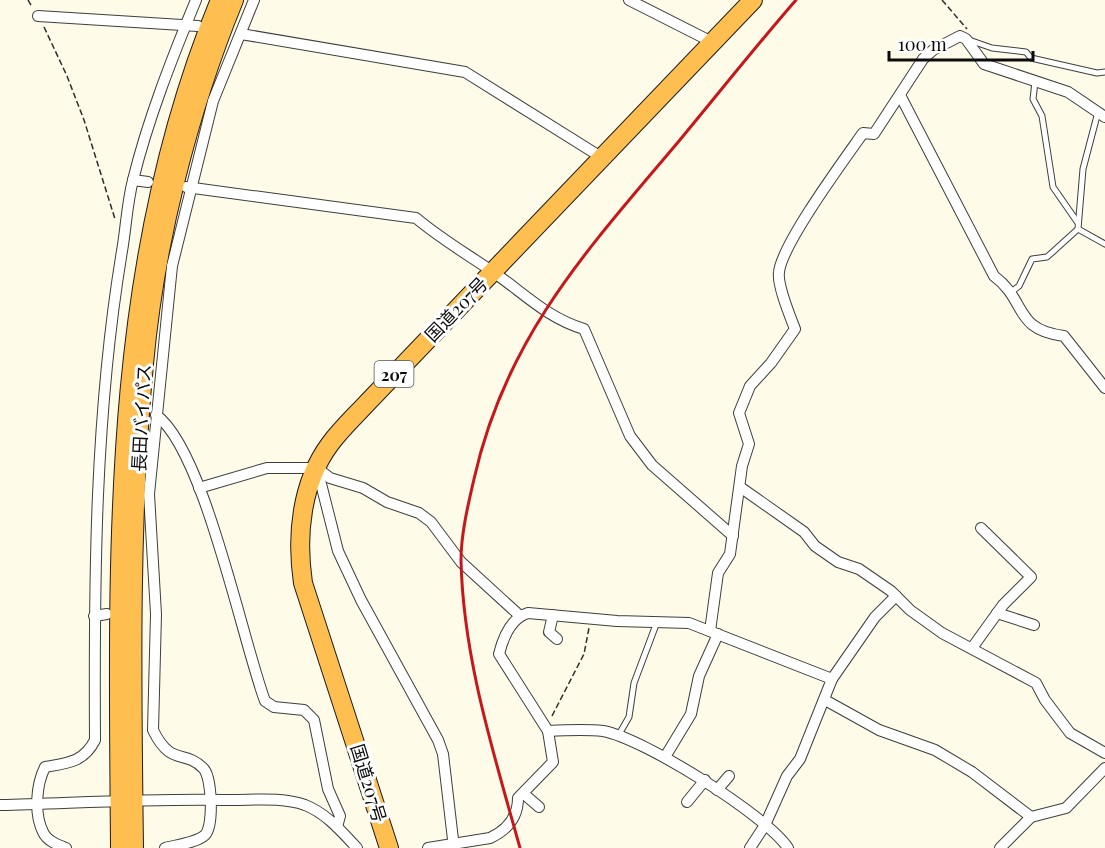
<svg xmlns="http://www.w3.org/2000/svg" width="1105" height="848" font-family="'Playfair Display','Noto Sans JP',serif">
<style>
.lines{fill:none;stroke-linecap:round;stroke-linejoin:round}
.service-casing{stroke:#3e3e3e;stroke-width:7}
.minor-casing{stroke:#3e3e3e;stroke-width:12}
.trunk-casing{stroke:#1c1c1c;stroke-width:20}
.path{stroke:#2d2d2d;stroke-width:1.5;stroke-dasharray:6 3;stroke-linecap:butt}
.service{stroke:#fff;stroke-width:5}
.minor{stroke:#fff;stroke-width:10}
.trunk{stroke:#ffbe50;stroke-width:18}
.rail{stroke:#c6171a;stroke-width:3}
.labels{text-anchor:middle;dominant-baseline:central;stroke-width:6;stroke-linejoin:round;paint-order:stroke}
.shield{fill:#fff;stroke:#545454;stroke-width:1.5}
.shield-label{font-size:16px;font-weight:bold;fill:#0b0b0b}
.street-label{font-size:18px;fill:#0b0b0b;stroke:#fff}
</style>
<rect width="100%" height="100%" fill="#fffbe9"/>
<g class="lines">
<!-- service casing -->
<g class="service-casing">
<g id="service">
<path d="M 969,40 L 992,48 L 1026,52 L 1031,58 L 1097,73 L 1105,72"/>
<path d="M 1035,82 L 1033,99 L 1042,116 L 1053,187 L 1078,223"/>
<path d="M 1078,229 L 1105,244"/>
<path d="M 1011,292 L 1019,286 L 1032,259 L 1047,257 L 1078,229 L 1083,169 L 1098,112"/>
<path d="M 618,736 L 629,717 L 634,683 L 657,622"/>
</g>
</g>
<!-- minor casing -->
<g class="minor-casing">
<g id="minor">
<path d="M 629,0 L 712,42"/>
<path d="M 38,16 L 198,26"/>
<path d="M 241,34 L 465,72 L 601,157"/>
<path d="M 900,95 L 994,276 C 1027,300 1013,330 1064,336 L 1105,388"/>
<path d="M 133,180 L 148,182"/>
<path d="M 186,187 L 416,218 C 441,239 467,254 493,272 C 524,293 547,318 584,329 L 630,436 L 652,465 L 733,536"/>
<path d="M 156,415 C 204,449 242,639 265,701 L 274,707 L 304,710 L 314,720 L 328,789 L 340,816 L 337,827"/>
<path d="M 317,468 L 338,551 L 361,600 L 438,740 L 443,754 L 454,848"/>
<path d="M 740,487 L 804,532 L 815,546 L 838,562 L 859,569 L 891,591 L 910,610 L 942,633 L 1036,683 L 1045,700 L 1070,733 L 1105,753"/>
<path d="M 199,488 L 267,468 L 317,468 L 330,478 L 363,488 L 387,502 L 419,513 L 431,522 L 461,562 L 519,615"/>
<path d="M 997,613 L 1034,625"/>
<path d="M 553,615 L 549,632 L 557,639"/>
<path d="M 94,616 L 107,614"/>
<path d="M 710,631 L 718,573 L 730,554 L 742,466 L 749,444 L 739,413 L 750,386 L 771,363 L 795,329 C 790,316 777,285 779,272 C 782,244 844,160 863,133 L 874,134 L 923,59 L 933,50 L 960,36 L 966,39 L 984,64 L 1068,92 L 1105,117"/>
<path d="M 972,648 L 1003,605 L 1031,577 L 981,528"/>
<path d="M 825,700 L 879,730 L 935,750 L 972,772 L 1031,817"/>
<path d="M 548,731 C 566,730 585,729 603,731 C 643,738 766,815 788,848"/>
<path d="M 665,757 L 691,714 L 699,676 L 718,634"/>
<path d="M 717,790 L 729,776"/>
<path d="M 524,794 L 539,807"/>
<path d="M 687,802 L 705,780"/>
<path d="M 0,805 C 77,803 155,798 232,800 C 256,800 282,797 305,805 C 326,813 342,832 357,848"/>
<path d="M 66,848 C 58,845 47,841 43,832 C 34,814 36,785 45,767 C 68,763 84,762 95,740 C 94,576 95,413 122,251 C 126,228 127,203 133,180 C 148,119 172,58 196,0"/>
<path d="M 165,848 C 176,845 196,843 205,835 C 214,826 212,776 203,768 C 184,749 171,767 153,730 L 156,614 L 149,494 L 172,266 L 213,101 L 254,0"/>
<path d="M 428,848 L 490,838 C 507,830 518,818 518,798 L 553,762 L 548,731 L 499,654 C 503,638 511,618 528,613 L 617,621 L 689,623 L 832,679"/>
<path d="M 750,848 L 765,825 L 787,776 L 800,759 L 832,679 L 875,617 L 896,596"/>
<path d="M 1000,848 L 1031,817 L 1066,808 L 1105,768"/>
</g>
</g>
<!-- trunk casing -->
<g class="trunk-casing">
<g id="trunk">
<path d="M 120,848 C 118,563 108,268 220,0"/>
<path d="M 134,848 C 132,687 129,524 144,364 C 155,243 188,112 234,0"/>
<path d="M 389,848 L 303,583 C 296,536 301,483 330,444 C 341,429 355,416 368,402 L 753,0"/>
</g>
</g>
<!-- path -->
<g class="path">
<path d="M 28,0 L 32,7"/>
<path d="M 942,0 L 967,29"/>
<path d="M 44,27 L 67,76 L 84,120 L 115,219"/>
<path d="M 552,716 L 584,654 L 589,628"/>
</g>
<!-- service -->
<use href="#service" class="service"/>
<!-- minor -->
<use href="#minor" class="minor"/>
<!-- trunk -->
<use href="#trunk" class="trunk"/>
<!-- rail -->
<path class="rail" d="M 520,848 C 494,754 463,658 461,560 C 461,534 468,505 474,479 C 506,336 588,249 679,141 C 718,94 756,46 796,0"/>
</g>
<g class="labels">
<!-- shield labels -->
<rect class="shield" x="374.5" y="361" width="39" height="26" rx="4.5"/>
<g class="shield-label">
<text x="394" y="374">207</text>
</g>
<!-- street labels -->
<g class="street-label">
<text transform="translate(456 309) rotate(-46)">国道207号</text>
<text transform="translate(141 418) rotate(-87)">長田バイパス</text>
<text transform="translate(369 783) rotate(73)">国道207号</text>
</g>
</g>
<!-- scale -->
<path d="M889 51v9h144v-9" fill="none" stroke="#0b0b0b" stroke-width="3"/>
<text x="898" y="51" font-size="18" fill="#0b0b0b" stroke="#ffffff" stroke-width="4.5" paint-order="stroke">100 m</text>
</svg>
